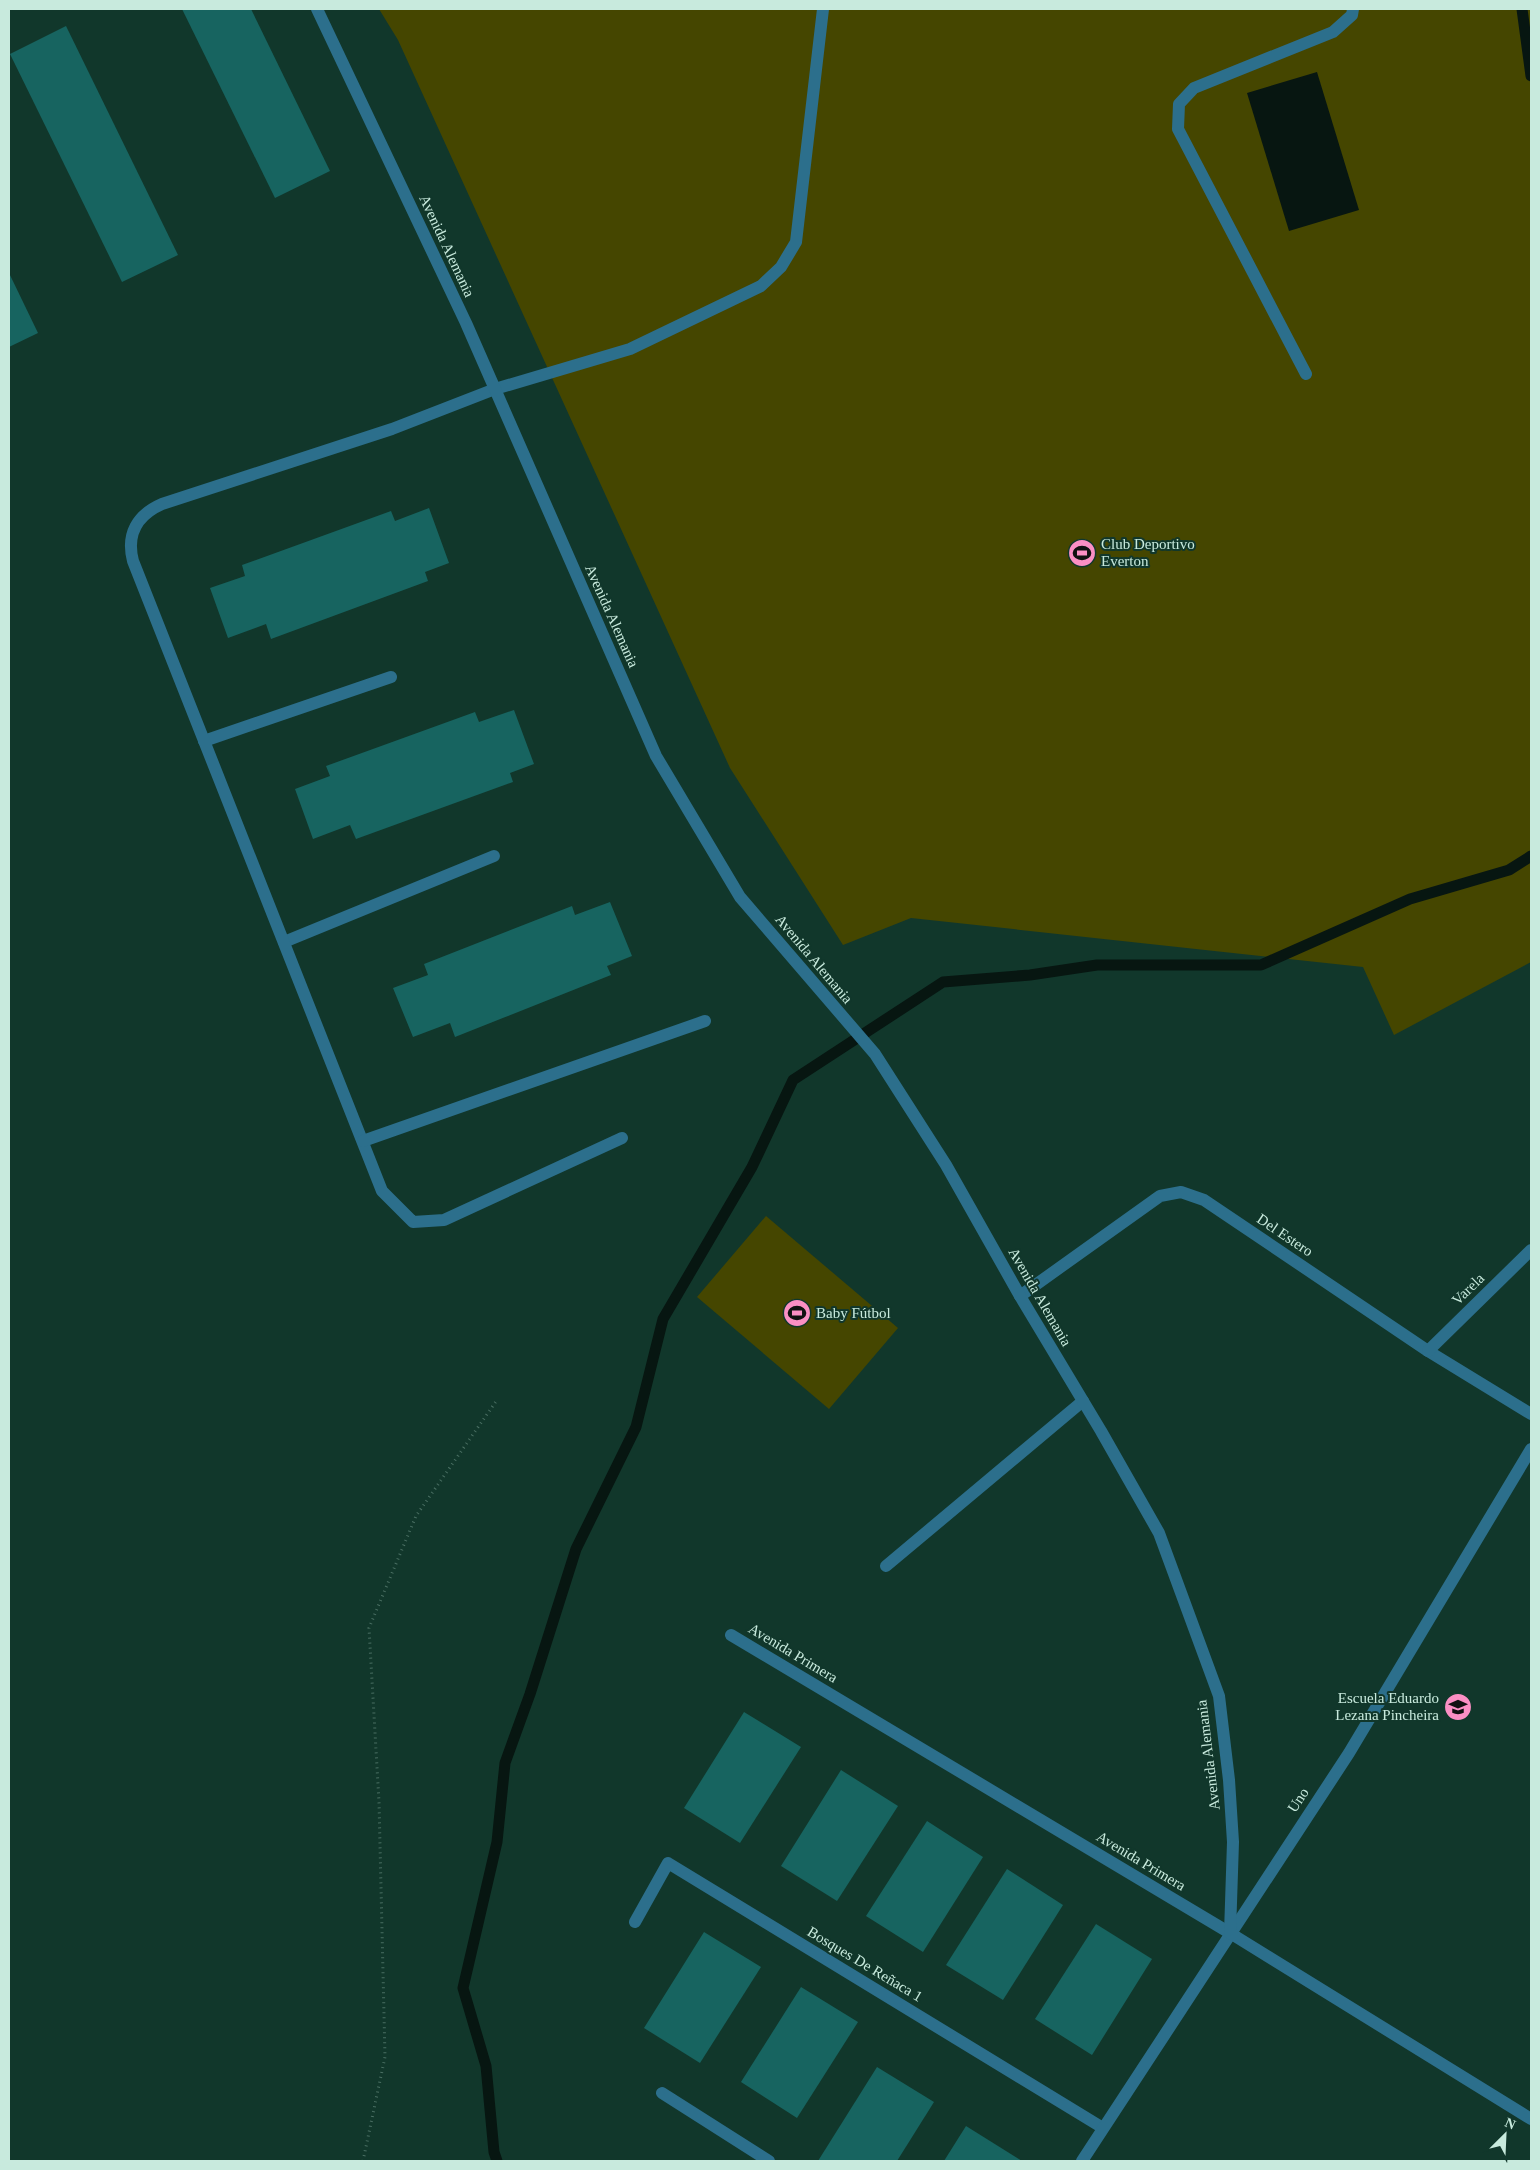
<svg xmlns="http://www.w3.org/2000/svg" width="1540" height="2170" font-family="'Times New Roman',serif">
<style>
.green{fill:#454600}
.water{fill:#071611}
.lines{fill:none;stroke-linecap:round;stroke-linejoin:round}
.stream{stroke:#071611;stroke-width:11}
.building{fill:#176460}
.path{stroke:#4a6f63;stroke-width:3;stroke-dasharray:1 4;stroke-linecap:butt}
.service{stroke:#2c6f8c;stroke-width:12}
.minor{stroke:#2c6f8c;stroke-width:12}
.tertiary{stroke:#2c6f8c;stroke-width:12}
.labels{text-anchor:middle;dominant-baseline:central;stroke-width:4;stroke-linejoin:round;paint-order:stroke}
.street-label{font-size:15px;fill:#c8eadd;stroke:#11372b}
.poi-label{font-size:15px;fill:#c8eadd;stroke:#11372b;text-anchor:start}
</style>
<rect width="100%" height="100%" fill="#11372b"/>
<!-- green -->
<g class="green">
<path d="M 379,9 L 1531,9 L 1531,962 L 1394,1035 L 1363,967 L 911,918 L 843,945 L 730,768 L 398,40 Z"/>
<path d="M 766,1216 L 898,1328 L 829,1409 L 697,1297 Z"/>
</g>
<!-- water -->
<path class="water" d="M 1317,72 L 1359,210 L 1289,231 L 1247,93 Z"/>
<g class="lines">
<!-- stream -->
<g class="stream">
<path d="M 1522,9 L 1531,76"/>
<path d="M 497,2161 L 494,2152 L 486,2066 L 463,1988 L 497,1842 L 505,1763 L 530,1694 L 576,1549 L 636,1427 L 663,1319 L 752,1167 L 793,1080 L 943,982 L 1030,975 L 1097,965 L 1261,965 L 1410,899 L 1509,870 L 1531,856"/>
</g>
</g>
<!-- building -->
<g class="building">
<path d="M 182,9 L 251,9 L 330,171 L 275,198 Z"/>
<path d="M 66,26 L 178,255 L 122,282 L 10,54 Z"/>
<path d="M 9,273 L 38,333 L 9,347 Z"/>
<path d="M 429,508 L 449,563 L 425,572 L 428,581 L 271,639 L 266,624 L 228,638 L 210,588 L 245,576 L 242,565 L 391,511 L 395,521 Z"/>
<path d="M 514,710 L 534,764 L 510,773 L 513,782 L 356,839 L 350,825 L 313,839 L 295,789 L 330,776 L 326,766 L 475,712 L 479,722 Z"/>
<path d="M 610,902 L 632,956 L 607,966 L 611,975 L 455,1037 L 450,1023 L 413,1037 L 393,988 L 428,975 L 424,964 L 572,906 L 575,915 Z"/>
<path d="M 744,1712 L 801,1747 L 740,1843 L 684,1808 Z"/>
<path d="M 841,1770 L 898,1806 L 837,1901 L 781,1866 Z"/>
<path d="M 927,1821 L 983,1857 L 923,1952 L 866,1916 Z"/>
<path d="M 1007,1869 L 1063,1905 L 1003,2000 L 946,1965 Z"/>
<path d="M 1096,1924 L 1152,1959 L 1092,2055 L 1035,2019 Z"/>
<path d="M 704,1932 L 761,1967 L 700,2063 L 644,2028 Z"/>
<path d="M 801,1987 L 858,2022 L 797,2118 L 741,2082 Z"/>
<path d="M 877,2067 L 934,2102 L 897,2161 L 818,2161 Z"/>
<path d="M 966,2126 L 1022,2161 L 944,2161 Z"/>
</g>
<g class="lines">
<!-- path -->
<path class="path" d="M 363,2161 L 385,2057 L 379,1802 L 369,1628 L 416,1516 L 497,1400"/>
<!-- service -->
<g class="service">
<path d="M 1306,374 L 1178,129 L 1179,104 L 1194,88 L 1333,32 L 1352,15 L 1353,9"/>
<path d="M 204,741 L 391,677"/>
<path d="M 284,942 L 494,856"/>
<path d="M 622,1138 L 444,1220 L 413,1222 L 382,1191 L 133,561 C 126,534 137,515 162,504 L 392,429 L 495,389 L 630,349 L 761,286 L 781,267 L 796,242 L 823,9"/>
<path d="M 363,1141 L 705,1021"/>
<path d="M 662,2093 L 769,2161"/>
</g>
<!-- minor -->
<g class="minor">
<path d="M 1020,1296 L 1160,1196 L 1181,1192 L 1204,1200 L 1428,1351 L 1531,1414"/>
<path d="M 1428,1351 L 1531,1250"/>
<path d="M 886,1566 L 1083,1401"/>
<path d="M 731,1635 L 1230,1933"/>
<path d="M 635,1922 L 668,1863 L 1103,2128"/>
<path d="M 1082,2161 L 1349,1753 L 1531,1449"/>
</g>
<!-- tertiary -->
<path class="tertiary" d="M 317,9 L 466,323 L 656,756 L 740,897 L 875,1054 L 946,1165 L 1020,1296 L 1101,1431 L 1159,1533 L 1219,1696 L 1229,1780 L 1233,1842 L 1230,1933 L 1531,2119"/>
</g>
<!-- icons -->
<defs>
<g id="stadium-disc" transform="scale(1.4375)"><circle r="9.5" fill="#fb8fc4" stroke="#11372b"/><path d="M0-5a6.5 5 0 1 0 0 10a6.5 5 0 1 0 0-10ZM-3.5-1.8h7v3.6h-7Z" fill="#111"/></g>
<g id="school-disc" transform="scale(1.4375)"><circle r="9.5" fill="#fb8fc4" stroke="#11372b"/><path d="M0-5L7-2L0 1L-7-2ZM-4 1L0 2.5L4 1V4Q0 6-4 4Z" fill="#111"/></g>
</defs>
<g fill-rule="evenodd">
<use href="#stadium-disc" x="1082" y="553"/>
<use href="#stadium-disc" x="797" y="1313"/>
<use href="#school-disc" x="1458" y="1707"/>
</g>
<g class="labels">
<!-- street labels -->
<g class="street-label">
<text transform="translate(447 246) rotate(65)">Avenida Alemania</text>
<text transform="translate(612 616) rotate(66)">Avenida Alemania</text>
<text transform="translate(814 959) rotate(50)">Avenida Alemania</text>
<text transform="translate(1285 1235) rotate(34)">Del Estero</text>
<text transform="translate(1468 1289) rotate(-44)">Varela</text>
<text transform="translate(1040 1297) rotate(60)">Avenida Alemania</text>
<text transform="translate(793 1653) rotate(31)">Avenida Primera</text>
<text transform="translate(1208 1755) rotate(-97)">Avenida Alemania</text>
<text transform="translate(1298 1800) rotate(-57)">Uno</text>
<text transform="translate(1141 1861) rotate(31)">Avenida Primera</text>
<text transform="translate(865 1964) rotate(31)">Bosques De Reñaca 1</text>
</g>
<!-- poi labels -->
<g class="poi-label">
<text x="1101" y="544">Club Deportivo<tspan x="1101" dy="17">Everton</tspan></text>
<text x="816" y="1313">Baby Fútbol</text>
<text x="1439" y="1698" text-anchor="end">Escuela Eduardo<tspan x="1439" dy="17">Lezana Pincheira</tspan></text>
</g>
</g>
<!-- border -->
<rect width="1540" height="2170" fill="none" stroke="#c8eadd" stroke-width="20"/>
<!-- north arrow -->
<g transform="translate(1505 2135) rotate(24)" stroke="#11372b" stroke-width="4" paint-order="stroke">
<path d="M0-4L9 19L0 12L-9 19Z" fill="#c8eadd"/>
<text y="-8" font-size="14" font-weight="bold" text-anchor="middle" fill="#c8eadd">N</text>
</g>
</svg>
